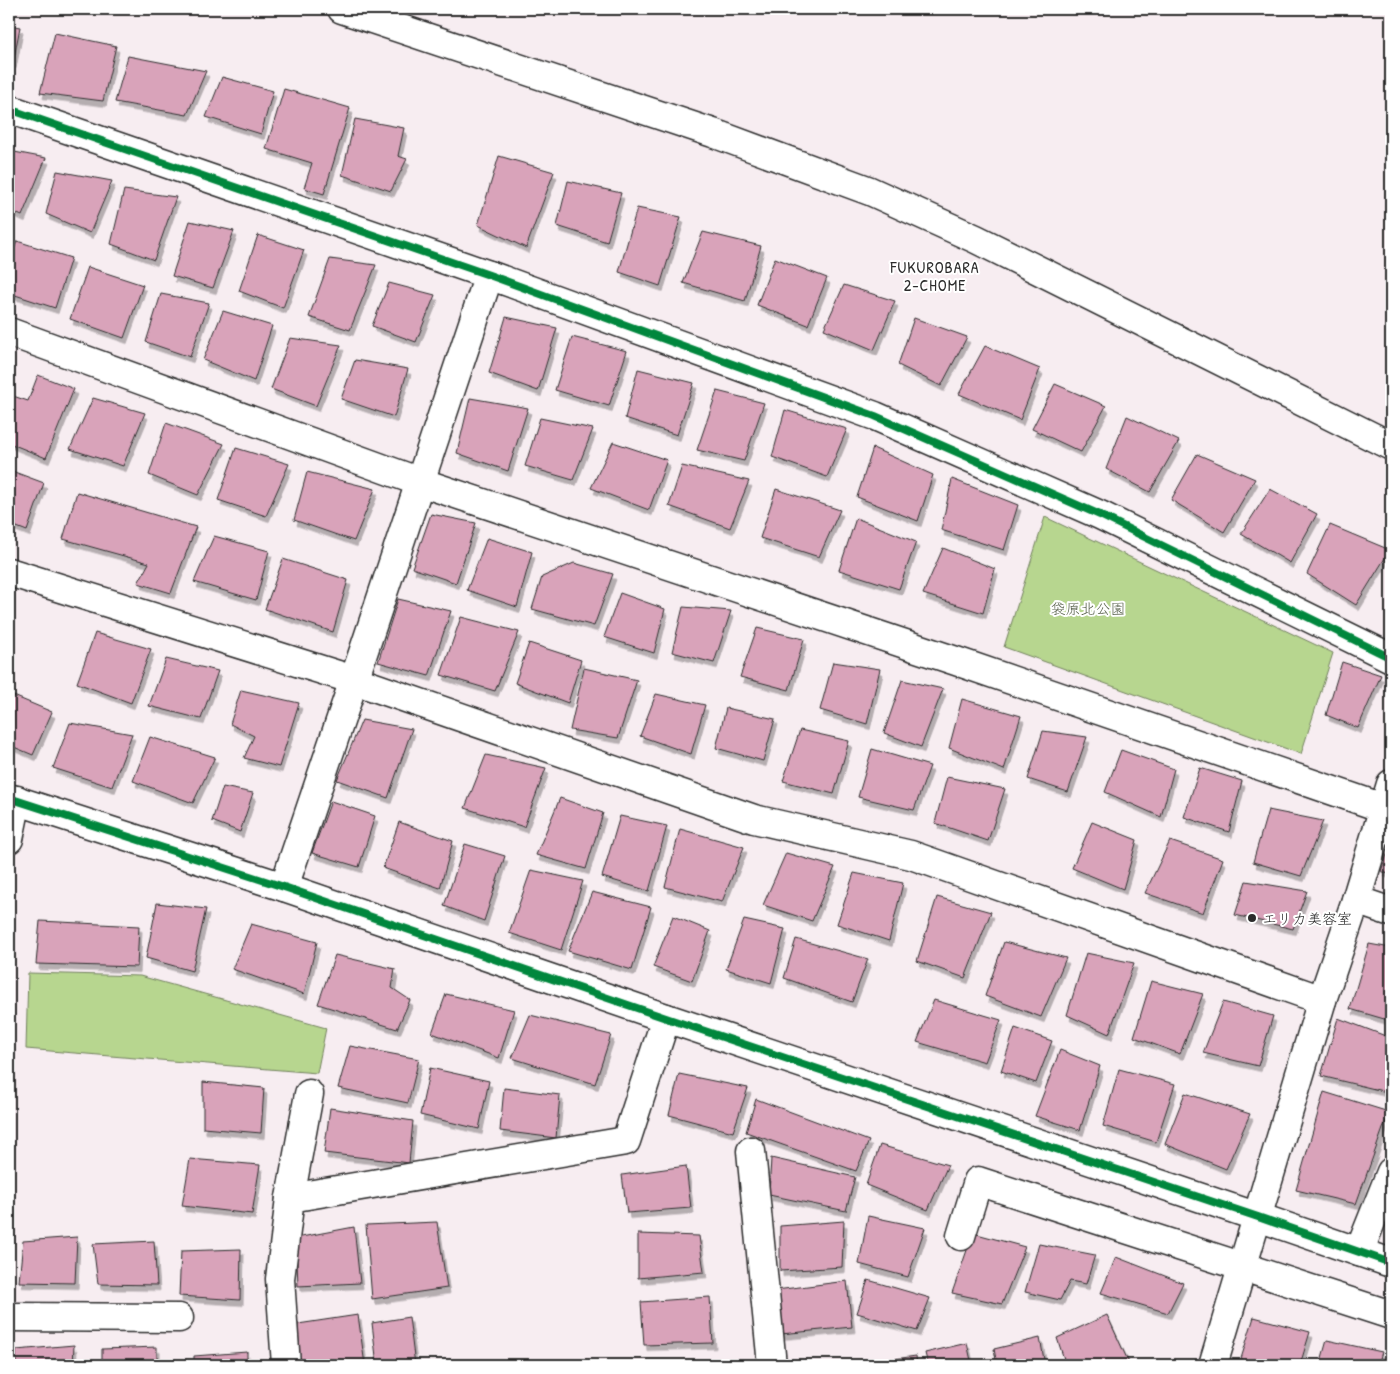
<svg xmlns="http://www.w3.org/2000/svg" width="1400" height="1374" font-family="'Patrick Hand','Klee One',sans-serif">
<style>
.green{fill:#b7d68f;stroke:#71805d}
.building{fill:#d9a3ba;stroke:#2b2b2b;filter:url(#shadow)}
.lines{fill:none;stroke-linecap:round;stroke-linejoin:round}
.minor-casing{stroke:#2b2b2b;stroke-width:31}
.tertiary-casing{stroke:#2b2b2b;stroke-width:31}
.minor{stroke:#fff;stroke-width:28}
.tertiary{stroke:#fff;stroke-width:28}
.cycleway-casing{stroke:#fff;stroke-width:11}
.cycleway{stroke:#00873e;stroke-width:8}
.poi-dot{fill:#2b2b2b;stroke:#fff;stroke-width:2}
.labels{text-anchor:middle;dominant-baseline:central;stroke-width:4;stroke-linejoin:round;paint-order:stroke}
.park-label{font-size:15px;fill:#555e49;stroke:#fff}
.poi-label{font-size:15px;fill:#2b2b2b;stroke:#fff;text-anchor:start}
.neighbourhood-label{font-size:16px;letter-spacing:1px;fill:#2b2b2b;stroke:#fff}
</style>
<defs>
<filter id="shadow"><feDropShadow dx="3" dy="5.5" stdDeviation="0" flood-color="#0004"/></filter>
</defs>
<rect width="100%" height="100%" fill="#f7edf1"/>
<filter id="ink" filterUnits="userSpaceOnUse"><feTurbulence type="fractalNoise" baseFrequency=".02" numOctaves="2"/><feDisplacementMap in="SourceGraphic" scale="10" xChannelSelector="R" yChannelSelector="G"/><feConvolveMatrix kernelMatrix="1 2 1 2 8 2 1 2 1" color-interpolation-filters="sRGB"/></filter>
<g filter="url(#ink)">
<!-- green -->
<g class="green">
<path d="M 1045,517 L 1333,653 L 1301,754 L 1004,647 Z"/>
<path d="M 28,973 L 140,976 L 326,1028 L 317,1073 L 26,1049 Z"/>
</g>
<!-- building -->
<g class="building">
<path d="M 9,25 L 20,27 L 13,63 L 9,62 Z"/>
<path d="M 55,33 L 116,46 L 103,101 L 40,93 Z"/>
<path d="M 128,56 L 206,71 L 187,115 L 115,102 Z"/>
<path d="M 222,77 L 273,91 L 261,134 L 206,117 Z"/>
<path d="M 284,89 L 350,108 L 324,194 L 304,188 L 312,163 L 266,149 Z"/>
<path d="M 355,119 L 404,128 L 398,156 L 407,159 L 391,191 L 342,175 Z"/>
<path d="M 9,151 L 46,158 L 22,216 L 9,210 Z"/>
<path d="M 499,156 L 554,172 L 526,248 L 478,225 Z"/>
<path d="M 57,171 L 112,181 L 90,233 L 46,214 Z"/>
<path d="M 568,181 L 621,193 L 607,242 L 557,226 Z"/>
<path d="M 124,190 L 176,197 L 154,260 L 111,244 Z"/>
<path d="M 637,208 L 681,217 L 660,286 L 619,272 Z"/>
<path d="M 190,221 L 234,231 L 213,288 L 172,276 Z"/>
<path d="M 703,232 L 761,246 L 745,301 L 683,283 Z"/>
<path d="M 258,235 L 304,250 L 283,308 L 239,291 Z"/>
<path d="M 17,241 L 71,258 L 55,308 L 9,293 L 9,265 Z"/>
<path d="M 775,258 L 827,278 L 808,325 L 757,305 Z"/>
<path d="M 330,259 L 376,265 L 350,330 L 309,317 Z"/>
<path d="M 88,267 L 143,285 L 124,338 L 70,319 Z"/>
<path d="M 389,283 L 435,295 L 416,342 L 372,326 Z"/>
<path d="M 844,285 L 895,301 L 874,350 L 824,329 Z"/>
<path d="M 161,294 L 209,303 L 190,357 L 146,342 Z"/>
<path d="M 223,311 L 272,326 L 254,381 L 203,360 Z"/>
<path d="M 506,317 L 557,328 L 538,391 L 489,373 Z"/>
<path d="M 914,318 L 967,337 L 941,386 L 898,365 Z"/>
<path d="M 572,337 L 627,351 L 609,406 L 555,390 Z"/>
<path d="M 290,338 L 341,345 L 316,406 L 271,389 Z"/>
<path d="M 985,346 L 1040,369 L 1020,420 L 959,394 Z"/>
<path d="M 355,360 L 408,369 L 394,417 L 341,399 Z"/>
<path d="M 638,369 L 694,383 L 677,435 L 625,418 Z"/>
<path d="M 38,375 L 74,389 L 46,458 L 9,443 L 9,407 L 13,396 L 28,401 Z"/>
<path d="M 1055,384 L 1106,406 L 1081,452 L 1032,429 Z"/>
<path d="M 717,391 L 764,403 L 744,461 L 697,450 Z"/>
<path d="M 93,398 L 145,413 L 123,466 L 70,449 Z"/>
<path d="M 470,398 L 528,408 L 508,471 L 457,453 Z"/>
<path d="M 785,410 L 847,429 L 827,477 L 772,457 Z"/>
<path d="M 1127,416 L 1179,441 L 1150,492 L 1106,469 Z"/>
<path d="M 540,418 L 593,429 L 573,480 L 525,466 Z"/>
<path d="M 166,423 L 224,444 L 198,495 L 149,475 Z"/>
<path d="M 613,442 L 667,460 L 649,510 L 591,488 Z"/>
<path d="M 236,448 L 289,464 L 266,516 L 218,500 Z"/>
<path d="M 873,448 L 933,475 L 918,521 L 857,497 Z"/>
<path d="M 1197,454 L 1255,479 L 1224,532 L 1171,500 Z"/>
<path d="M 682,466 L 749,481 L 730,528 L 669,506 Z"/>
<path d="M 9,470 L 44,483 L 27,531 L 9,524 Z"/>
<path d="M 307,472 L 375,489 L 354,541 L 294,520 Z"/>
<path d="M 952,479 L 1018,505 L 1004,550 L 941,530 Z"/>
<path d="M 776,489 L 840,510 L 819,557 L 760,538 Z"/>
<path d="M 1270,489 L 1317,514 L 1290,563 L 1241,534 Z"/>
<path d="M 77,492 L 196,527 L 171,593 L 138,583 L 149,563 L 63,539 Z"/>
<path d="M 431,514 L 476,523 L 456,583 L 412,568 Z"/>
<path d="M 856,518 L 916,542 L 899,589 L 839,570 Z"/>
<path d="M 1330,525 L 1390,550 L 1356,605 L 1307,574 Z"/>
<path d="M 214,536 L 269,551 L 256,600 L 194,582 Z"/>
<path d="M 487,538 L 532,552 L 517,607 L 467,590 Z"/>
<path d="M 943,548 L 995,569 L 983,613 L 923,594 Z"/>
<path d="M 283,559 L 348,580 L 333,632 L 265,609 Z"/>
<path d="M 574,563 L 613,574 L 594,626 L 532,609 L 542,577 Z"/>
<path d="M 620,593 L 665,609 L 654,653 L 604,637 Z"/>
<path d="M 398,599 L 451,611 L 429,676 L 378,662 Z"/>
<path d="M 683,607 L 731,611 L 714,663 L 672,652 Z"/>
<path d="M 461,617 L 519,632 L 495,691 L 441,675 Z"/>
<path d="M 757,628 L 804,639 L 789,690 L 740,677 Z"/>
<path d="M 95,633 L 151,649 L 131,703 L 77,683 Z"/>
<path d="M 529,643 L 581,660 L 568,703 L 515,683 Z"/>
<path d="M 166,659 L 218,671 L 201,719 L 149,706 Z"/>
<path d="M 833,662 L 880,669 L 867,724 L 820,710 Z"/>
<path d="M 1342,662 L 1381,675 L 1358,728 L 1326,715 Z"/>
<path d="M 584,668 L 637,680 L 618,738 L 570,730 Z"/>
<path d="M 902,680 L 943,689 L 921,747 L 884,733 Z"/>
<path d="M 241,690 L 299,703 L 279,767 L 244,758 L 254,736 L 230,724 Z"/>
<path d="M 9,694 L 52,712 L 33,755 L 9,745 Z"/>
<path d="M 656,694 L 705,705 L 691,754 L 640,736 Z"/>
<path d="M 962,699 L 1021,716 L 1004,770 L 949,748 Z"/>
<path d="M 726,708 L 775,719 L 763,761 L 716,748 Z"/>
<path d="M 362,720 L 412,729 L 388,798 L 337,780 Z"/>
<path d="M 70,723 L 132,734 L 112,787 L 53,768 Z"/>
<path d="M 800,730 L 849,741 L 834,794 L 783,781 Z"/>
<path d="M 1043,731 L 1087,737 L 1068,792 L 1028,779 Z"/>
<path d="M 150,737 L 215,757 L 193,803 L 133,781 Z"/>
<path d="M 872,749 L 930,766 L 914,810 L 858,797 Z"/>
<path d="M 1121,750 L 1174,769 L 1161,817 L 1105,792 Z"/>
<path d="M 486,755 L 546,768 L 524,827 L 465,808 Z"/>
<path d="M 1200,768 L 1242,781 L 1229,832 L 1184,817 Z"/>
<path d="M 947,777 L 1005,789 L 988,841 L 935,823 Z"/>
<path d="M 223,787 L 253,793 L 240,832 L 212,821 Z"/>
<path d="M 560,798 L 603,813 L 586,869 L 536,855 Z"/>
<path d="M 331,801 L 375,816 L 359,867 L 312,853 Z"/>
<path d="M 1268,810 L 1323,821 L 1301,876 L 1253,862 Z"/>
<path d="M 620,816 L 667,826 L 649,891 L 602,877 Z"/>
<path d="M 399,822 L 453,841 L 440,888 L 383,868 Z"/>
<path d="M 1092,822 L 1137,840 L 1123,889 L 1072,868 Z"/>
<path d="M 680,829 L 744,847 L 722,902 L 665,887 Z"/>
<path d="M 1170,841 L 1223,859 L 1203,913 L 1145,893 Z"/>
<path d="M 465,844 L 505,856 L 484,921 L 444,906 Z"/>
<path d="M 1391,844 L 1391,875 L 1381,871 Z"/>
<path d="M 786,853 L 835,867 L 812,921 L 763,905 Z"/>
<path d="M 531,870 L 583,881 L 561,950 L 509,933 Z"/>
<path d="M 854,873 L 903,883 L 889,941 L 837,924 Z"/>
<path d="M 1246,881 L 1307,891 L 1293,929 L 1235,915 Z"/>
<path d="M 592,892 L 651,907 L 632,970 L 568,951 Z"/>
<path d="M 937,897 L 991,912 L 965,978 L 917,961 Z"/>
<path d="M 157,903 L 206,909 L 192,971 L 146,958 Z"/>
<path d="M 673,916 L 710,931 L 692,981 L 653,967 Z"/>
<path d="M 744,920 L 785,929 L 771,983 L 726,969 Z"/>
<path d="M 40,921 L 139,926 L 137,967 L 36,964 Z"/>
<path d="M 251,924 L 317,942 L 304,994 L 232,969 Z"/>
<path d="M 796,939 L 868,959 L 852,1002 L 784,978 Z"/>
<path d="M 1004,942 L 1066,958 L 1041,1017 L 985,996 Z"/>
<path d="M 1369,944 L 1391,948 L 1391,1021 L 1350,1009 Z"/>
<path d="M 1086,953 L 1134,963 L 1109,1034 L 1067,1015 Z"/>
<path d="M 335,955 L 395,969 L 392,988 L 410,1000 L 397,1029 L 318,1004 Z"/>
<path d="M 1151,981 L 1203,994 L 1180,1054 L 1134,1037 Z"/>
<path d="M 446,994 L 514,1010 L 499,1058 L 432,1033 Z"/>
<path d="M 934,1000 L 1001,1020 L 985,1062 L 917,1042 Z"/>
<path d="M 1223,1002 L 1273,1016 L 1258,1066 L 1203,1053 Z"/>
<path d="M 530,1015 L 611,1035 L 595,1084 L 512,1058 Z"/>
<path d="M 1338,1018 L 1391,1038 L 1391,1093 L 1321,1076 Z"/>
<path d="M 1015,1028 L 1052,1041 L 1036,1083 L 1001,1071 Z"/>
<path d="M 350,1046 L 419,1059 L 408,1103 L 338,1088 Z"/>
<path d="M 1060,1050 L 1100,1066 L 1080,1130 L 1035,1116 Z"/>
<path d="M 430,1068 L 489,1081 L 479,1129 L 420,1115 Z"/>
<path d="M 1119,1069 L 1175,1084 L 1156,1142 L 1103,1126 Z"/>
<path d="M 679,1074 L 748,1088 L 733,1132 L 669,1115 Z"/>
<path d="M 203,1082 L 264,1088 L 261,1133 L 203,1128 Z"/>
<path d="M 504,1088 L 560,1095 L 556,1138 L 500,1131 Z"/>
<path d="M 1324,1092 L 1389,1112 L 1356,1204 L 1296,1190 Z"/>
<path d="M 1185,1093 L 1250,1114 L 1226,1169 L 1165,1144 Z"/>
<path d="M 756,1099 L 869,1141 L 856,1171 L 746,1132 Z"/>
<path d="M 330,1108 L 413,1121 L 409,1163 L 324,1153 Z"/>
<path d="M 880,1145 L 948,1165 L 928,1210 L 866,1185 Z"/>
<path d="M 771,1158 L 855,1177 L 846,1211 L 769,1195 Z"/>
<path d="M 190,1159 L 260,1165 L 252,1214 L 182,1206 Z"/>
<path d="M 686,1166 L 691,1208 L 627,1213 L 622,1175 Z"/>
<path d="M 868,1216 L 925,1228 L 908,1277 L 859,1264 Z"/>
<path d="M 844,1221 L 842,1267 L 780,1271 L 780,1226 Z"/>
<path d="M 437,1222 L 447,1288 L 372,1299 L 366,1225 Z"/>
<path d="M 354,1227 L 360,1283 L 298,1286 L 296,1238 Z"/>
<path d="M 973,1233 L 1025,1247 L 1002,1304 L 952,1293 Z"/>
<path d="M 638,1234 L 699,1236 L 704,1272 L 638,1278 Z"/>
<path d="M 77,1237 L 75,1283 L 19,1282 L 23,1241 Z"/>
<path d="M 154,1241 L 157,1285 L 98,1284 L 93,1244 Z"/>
<path d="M 1039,1244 L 1095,1255 L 1086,1284 L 1070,1281 L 1060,1300 L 1025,1292 Z"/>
<path d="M 241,1249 L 240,1300 L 179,1296 L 181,1251 Z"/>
<path d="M 1116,1257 L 1183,1283 L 1168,1313 L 1101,1293 Z"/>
<path d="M 868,1280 L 930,1298 L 917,1331 L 857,1313 Z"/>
<path d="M 847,1281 L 852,1327 L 781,1334 L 776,1290 Z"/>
<path d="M 710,1297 L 713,1343 L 644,1345 L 641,1302 Z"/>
<path d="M 358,1315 L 365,1365 L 300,1365 L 298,1324 Z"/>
<path d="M 1107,1315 L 1129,1363 L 1124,1365 L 1066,1365 L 1057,1338 Z"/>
<path d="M 409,1317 L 415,1365 L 377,1365 L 372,1323 Z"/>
<path d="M 1254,1317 L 1310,1332 L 1300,1365 L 1239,1365 Z"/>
<path d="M 1040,1338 L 1045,1365 L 997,1365 L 994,1349 Z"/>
<path d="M 1327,1340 L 1382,1352 L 1378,1365 L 1320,1365 Z"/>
<path d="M 967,1343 L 972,1365 L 928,1365 L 925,1353 Z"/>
<path d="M 74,1345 L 73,1365 L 16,1365 L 16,1350 Z"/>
<path d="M 157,1347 L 157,1365 L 102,1365 L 102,1349 Z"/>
<path d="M 247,1352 L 247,1365 L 194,1365 L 194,1356 Z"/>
<path d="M 916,1356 L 917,1365 L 859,1365 L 859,1364 Z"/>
</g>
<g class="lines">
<!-- minor casing -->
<g class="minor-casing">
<g id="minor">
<path d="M 342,9 L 713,133 L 870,191 L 976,239 L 1391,446"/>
<path d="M 9,109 L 489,275 L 875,416 L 1100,515 L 1391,658"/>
<path d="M 9,332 L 420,482 L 956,661 L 1383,808"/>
<path d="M 9,572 L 354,680 L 489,275"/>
<path d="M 9,839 L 17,800"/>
<path d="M 284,887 L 354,680 L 754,819 L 911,855 L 1322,1000"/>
<path d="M 1356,900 L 1391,912"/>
<path d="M 751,1151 L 772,1365"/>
<path d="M 290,1198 L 309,1094"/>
<path d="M 961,1236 L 978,1181 L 1391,1315"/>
<path d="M 1359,1252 L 1391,1172"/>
<path d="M 9,1317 L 179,1318"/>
<path d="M 286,1365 L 280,1279 L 290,1198 L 626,1141 L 666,1018"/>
<path d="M 1213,1365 L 1322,1000 L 1356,900 L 1391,784"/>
</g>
</g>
<!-- tertiary casing -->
<g class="tertiary-casing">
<path id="tertiary" d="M 9,798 L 284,887 L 666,1018 L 1258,1217 L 1391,1263"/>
</g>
<!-- minor -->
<use href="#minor" class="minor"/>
<!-- tertiary -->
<use href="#tertiary" class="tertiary"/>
<!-- cycleway casing -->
<g class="cycleway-casing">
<g id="cycleway">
<path d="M 9,109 L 489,275 L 875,416 L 1100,515 L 1391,658"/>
<path d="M 9,798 L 284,887 L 666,1018 L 1258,1217 L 1391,1263"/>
</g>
</g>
<!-- cycleway -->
<use href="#cycleway" class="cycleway"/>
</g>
</g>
<!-- markers -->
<circle class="poi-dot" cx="1252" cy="918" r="5"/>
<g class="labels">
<!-- park labels -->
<g class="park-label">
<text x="1088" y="608">袋原北公園</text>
</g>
<!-- poi labels -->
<g class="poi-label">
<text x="1262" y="918">エリカ美容室</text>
</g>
<!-- neighbourhood labels -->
<g class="neighbourhood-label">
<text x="935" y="267">FUKUROBARA<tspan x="935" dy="18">2-CHOME</tspan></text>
</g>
</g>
<!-- margin -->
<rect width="1400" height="1374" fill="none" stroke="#fff" stroke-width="30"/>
<rect x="15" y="15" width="1370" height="1344" fill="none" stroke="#2b2b2b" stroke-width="2" filter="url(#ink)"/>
</svg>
